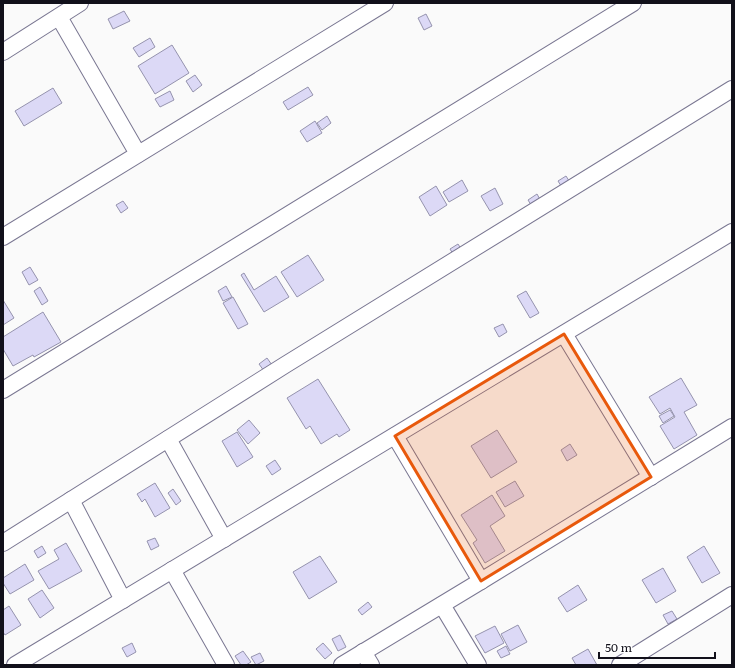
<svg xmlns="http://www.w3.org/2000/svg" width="735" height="668" font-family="Literata,serif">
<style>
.building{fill:#dcd9f6;stroke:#9593ae}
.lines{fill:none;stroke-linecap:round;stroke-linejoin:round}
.street-casing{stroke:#7a7792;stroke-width:18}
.street{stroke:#fff;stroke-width:16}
.marked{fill:#e8590c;fill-opacity:0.2;stroke:#e8590c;stroke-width:3;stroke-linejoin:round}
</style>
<rect width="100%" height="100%" fill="#fafafa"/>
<!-- building -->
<g class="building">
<path d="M 124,11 L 130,21 L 113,29 L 108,19 Z"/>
<path d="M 426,14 L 432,26 L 424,30 L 418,18 Z"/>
<path d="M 150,38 L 155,47 L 139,57 L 133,48 Z"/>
<path d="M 172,45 L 189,73 L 155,94 L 138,66 Z"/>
<path d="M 195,75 L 202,85 L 193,92 L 186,81 Z"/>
<path d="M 308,87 L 313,95 L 288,110 L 283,102 Z"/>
<path d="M 53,88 L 62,103 L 24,126 L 15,111 Z"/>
<path d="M 170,91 L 174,100 L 160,107 L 155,99 Z"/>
<path d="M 327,116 L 331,123 L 322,130 L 317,123 Z"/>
<path d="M 315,121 L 322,133 L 307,142 L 300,131 Z"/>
<path d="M 566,176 L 571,184 L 563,189 L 558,181 Z"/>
<path d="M 462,180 L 468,191 L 449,202 L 443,192 Z"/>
<path d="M 436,186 L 447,205 L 430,216 L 419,197 Z"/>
<path d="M 495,188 L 503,204 L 490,211 L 481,196 Z"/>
<path d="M 537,194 L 542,203 L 533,208 L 528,200 Z"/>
<path d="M 123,201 L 128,208 L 121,213 L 116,205 Z"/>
<path d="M 458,244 L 463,252 L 455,257 L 450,249 Z"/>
<path d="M 308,255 L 324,280 L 297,297 L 281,272 Z"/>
<path d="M 30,267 L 38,280 L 29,285 L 22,272 Z"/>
<path d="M 244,273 L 254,290 L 276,276 L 289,297 L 264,312 L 241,275 Z"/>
<path d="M 226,286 L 232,297 L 223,301 L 218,291 Z"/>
<path d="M 40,287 L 48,301 L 42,305 L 34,291 Z"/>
<path d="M 526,291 L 539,313 L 530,318 L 517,296 Z"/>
<path d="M 233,297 L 248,324 L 238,329 L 223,303 Z"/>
<path d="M 3,300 L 14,318 L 3,325 Z"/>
<path d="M 43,312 L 61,342 L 34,357 L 33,355 L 13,366 L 3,349 L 3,337 Z"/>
<path d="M 503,324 L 507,332 L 499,337 L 494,328 Z"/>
<path d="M 267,358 L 272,365 L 264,371 L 259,364 Z"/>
<path d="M 681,378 L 697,405 L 684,412 L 697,435 L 674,449 L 660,426 L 675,417 L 670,408 L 660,414 L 649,397 Z"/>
<path d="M 318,379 L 350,430 L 339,437 L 337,434 L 321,444 L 310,426 L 306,429 L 287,398 Z"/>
<path d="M 670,410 L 674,416 L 663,423 L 659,416 Z"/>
<path d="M 249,420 L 260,433 L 248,444 L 237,430 Z"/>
<path d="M 497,430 L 517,462 L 491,478 L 471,446 Z"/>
<path d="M 237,432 L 253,457 L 237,467 L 222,441 Z"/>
<path d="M 570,444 L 577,455 L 567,461 L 561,450 Z"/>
<path d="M 275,460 L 281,469 L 272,475 L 266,466 Z"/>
<path d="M 515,481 L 524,496 L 505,507 L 496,492 Z"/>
<path d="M 155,483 L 170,508 L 155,517 L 145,499 L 142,502 L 137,494 Z"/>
<path d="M 173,489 L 181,501 L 176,505 L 168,493 Z"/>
<path d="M 492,495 L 505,516 L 490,526 L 505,551 L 485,563 L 473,543 L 477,540 L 461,515 Z"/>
<path d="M 155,538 L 159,546 L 151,550 L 147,541 Z"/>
<path d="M 66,543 L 82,571 L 49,589 L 38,571 L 59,559 L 54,550 Z"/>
<path d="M 42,546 L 46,553 L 38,558 L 34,551 Z"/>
<path d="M 704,546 L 720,573 L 702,583 L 687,557 Z"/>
<path d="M 320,556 L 337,582 L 309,599 L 293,572 Z"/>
<path d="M 25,564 L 34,580 L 10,594 L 3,583 L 3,578 Z"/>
<path d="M 663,568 L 676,591 L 656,603 L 642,580 Z"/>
<path d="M 578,585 L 587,600 L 567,612 L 558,598 Z"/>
<path d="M 42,590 L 54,608 L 40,618 L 28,599 Z"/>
<path d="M 368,602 L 372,607 L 362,615 L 358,610 Z"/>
<path d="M 9,606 L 21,625 L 5,635 L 3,632 L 3,610 Z"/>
<path d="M 672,611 L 677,619 L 668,624 L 663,615 Z"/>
<path d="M 518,625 L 527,642 L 510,651 L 501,634 Z"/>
<path d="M 495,626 L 504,643 L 485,653 L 475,636 Z"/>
<path d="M 340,635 L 346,647 L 338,651 L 332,639 Z"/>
<path d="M 132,643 L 136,652 L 127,657 L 122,648 Z"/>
<path d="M 323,643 L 332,653 L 325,659 L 316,649 Z"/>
<path d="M 506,646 L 510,654 L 501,658 L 497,651 Z"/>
<path d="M 588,649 L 597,665 L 576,665 L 572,658 Z"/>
<path d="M 243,651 L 251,662 L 246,665 L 241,665 L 235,656 Z"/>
<path d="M 260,653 L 264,661 L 256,665 L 251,657 Z"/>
</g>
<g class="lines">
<!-- street casing -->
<g class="street-casing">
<g id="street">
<path d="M 59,17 L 138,154"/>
<path d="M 3,52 L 80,3"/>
<path d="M 3,237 L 385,3"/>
<path d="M 564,334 L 651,477"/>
<path d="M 3,390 L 633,3"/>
<path d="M 395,436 L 481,581"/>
<path d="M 168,439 L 224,539"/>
<path d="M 71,500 L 123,600"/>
<path d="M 3,543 L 285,365 L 732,89"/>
<path d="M 172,570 L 226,665"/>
<path d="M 442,605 L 478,665"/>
<path d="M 363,652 L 371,665"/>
<path d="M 15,665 L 732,232"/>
<path d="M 342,665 L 481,581 L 732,427"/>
<path d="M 620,665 L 732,595"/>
</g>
</g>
<!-- street -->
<use href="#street" class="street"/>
</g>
<!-- marked area -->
<path class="marked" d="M 564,334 L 651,477 L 481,581 L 395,436 Z"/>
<!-- border -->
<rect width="735" height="668" fill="none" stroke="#11101a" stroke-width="8"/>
<!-- scale -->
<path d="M599 652v6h116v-6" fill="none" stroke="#11101a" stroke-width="2"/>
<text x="605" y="652" font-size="12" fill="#11101a" stroke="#ffffff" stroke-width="3" paint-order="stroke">50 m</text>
</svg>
